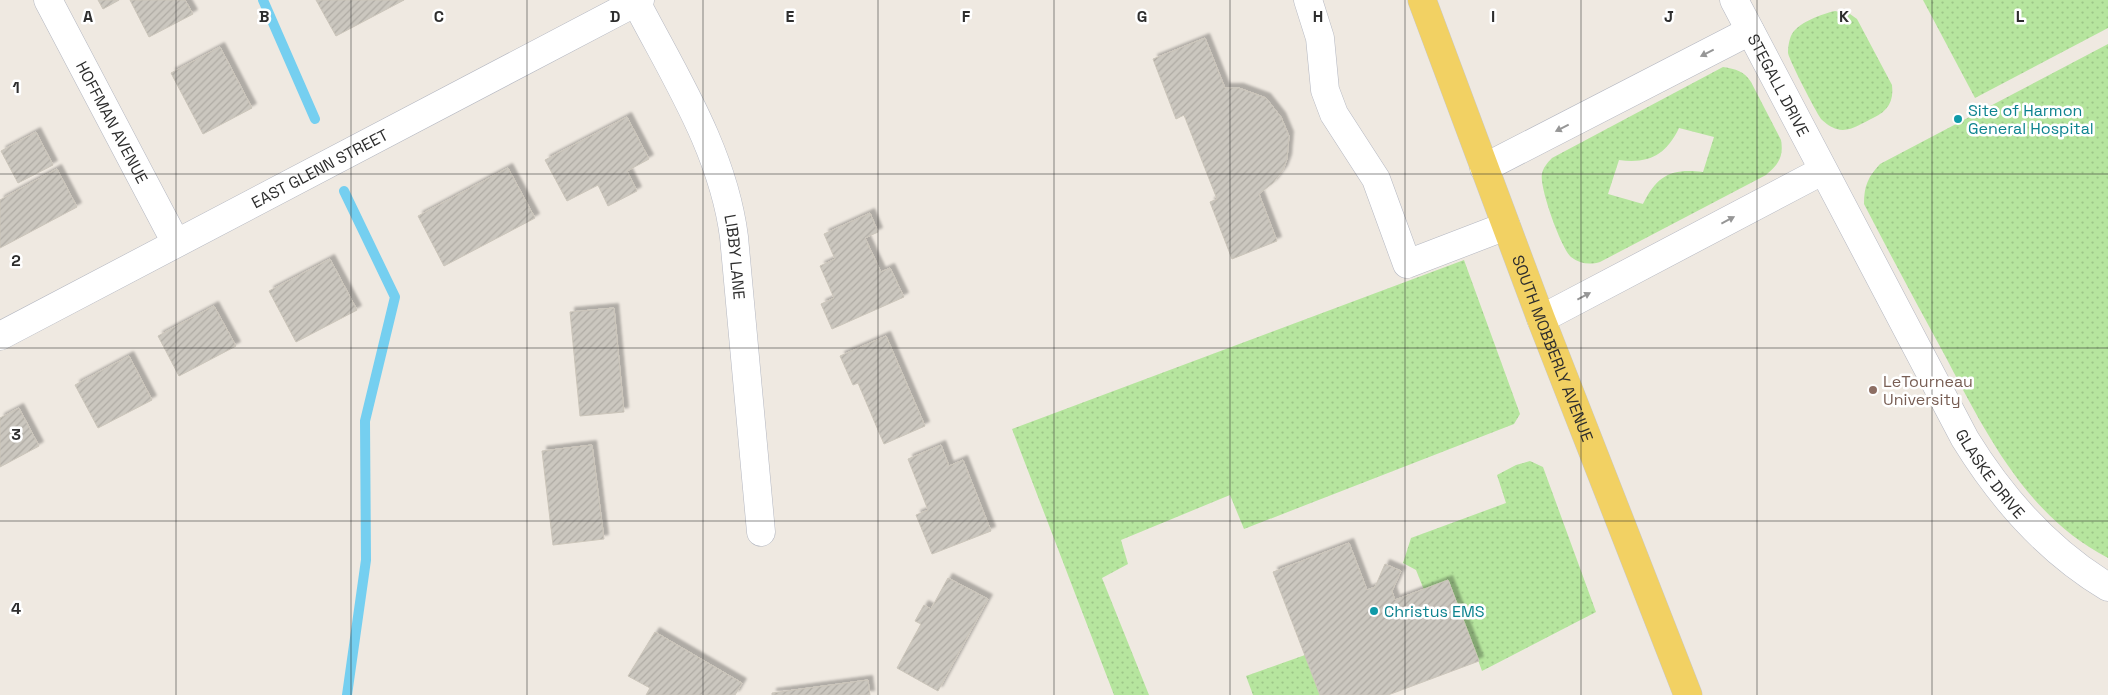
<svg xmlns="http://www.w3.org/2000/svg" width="2108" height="695" font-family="'Space Grotesk',sans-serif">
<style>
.grass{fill:url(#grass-dots);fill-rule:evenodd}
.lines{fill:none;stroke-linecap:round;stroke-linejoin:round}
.stream{stroke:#75cff0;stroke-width:10}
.building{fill:url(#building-hatch);stroke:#cbc5ba;filter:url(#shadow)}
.minor-casing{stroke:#b4b7c1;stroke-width:29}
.major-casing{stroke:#c9c9c9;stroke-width:29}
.minor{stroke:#fff;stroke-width:28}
.major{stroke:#f2d163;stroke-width:28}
.oneway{fill:#969696}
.grid{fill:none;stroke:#2e2e2e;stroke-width:1;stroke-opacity:0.55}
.culture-dot{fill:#0f9aa8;stroke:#fff;stroke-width:2}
.education-dot{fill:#8d6e63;stroke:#fff;stroke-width:2}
.labels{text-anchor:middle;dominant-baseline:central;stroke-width:5;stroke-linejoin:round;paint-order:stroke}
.street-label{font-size:16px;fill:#2e2e2e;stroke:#fff}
.culture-label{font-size:16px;fill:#0d838f;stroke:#fff;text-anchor:start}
.education-label{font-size:16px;fill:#785e54;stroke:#fff;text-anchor:start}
.grid-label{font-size:16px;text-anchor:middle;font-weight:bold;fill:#2e2e2e;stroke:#fff;stroke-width:5;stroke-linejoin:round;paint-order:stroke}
</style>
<defs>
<pattern id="grass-dots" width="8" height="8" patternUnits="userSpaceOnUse" patternTransform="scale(1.25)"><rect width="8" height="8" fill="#b6e59e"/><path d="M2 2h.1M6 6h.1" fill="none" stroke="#9dc588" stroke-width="1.8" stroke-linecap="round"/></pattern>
<pattern id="building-hatch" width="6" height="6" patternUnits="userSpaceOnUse" patternTransform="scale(1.25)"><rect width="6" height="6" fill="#cbc7bf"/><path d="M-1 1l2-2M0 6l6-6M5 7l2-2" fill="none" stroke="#afaba4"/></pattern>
<filter id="shadow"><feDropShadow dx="4.5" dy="-4.5" stdDeviation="1" flood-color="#0004"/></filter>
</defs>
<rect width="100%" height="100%" fill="#efe9e1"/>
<!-- grass -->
<g class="grass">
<path d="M 1923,0 L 2108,0 L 2108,28 L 1975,98 Z"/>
<path d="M 1835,11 L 1850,14 L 1857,19 L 1892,85 C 1894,101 1888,111 1873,118 C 1862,123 1849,133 1837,129 C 1832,128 1825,123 1821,119 C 1815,110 1790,62 1788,53 C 1788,48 1789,39 1792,34 C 1799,22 1822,14 1835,11 Z"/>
<path d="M 2108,44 L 2108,558 C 2025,515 1985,431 1943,352 C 1916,303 1890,254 1864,204 C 1864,186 1868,177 1880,164 Z"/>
<path d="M 1723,67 C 1736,69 1744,71 1751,82 L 1781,140 C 1784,157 1778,165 1766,175 L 1600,262 C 1590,265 1580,264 1571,257 C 1561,248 1539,187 1542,174 C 1543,168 1547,163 1552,158 ZM 1679,128 L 1714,137 L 1703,172 C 1672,168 1657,175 1643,204 L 1608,194 L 1619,160 C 1649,164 1666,155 1679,128 Z"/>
<path d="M 1464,260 L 1520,414 L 1514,424 L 1244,529 L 1230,495 L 1121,540 L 1128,564 L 1102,578 L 1149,695 L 1114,695 L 1012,429 Z"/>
<path d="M 1530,461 L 1543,467 L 1596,612 L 1482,671 L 1449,581 L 1424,590 L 1416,570 L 1403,563 L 1411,538 L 1506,503 L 1497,475 L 1516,465 Z"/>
<path d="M 1305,655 L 1320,695 L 1253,695 L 1246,676 Z"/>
</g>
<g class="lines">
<!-- stream -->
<g class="stream">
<path d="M 263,0 L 315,119"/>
<path d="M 344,191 L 395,297 L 365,421 L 366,560 L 347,695"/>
</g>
</g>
<!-- building -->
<g class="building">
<path d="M 98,0 L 119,0 L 103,9 Z"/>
<path d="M 130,0 L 185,0 L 193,14 L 149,37 Z"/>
<path d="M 316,0 L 404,0 L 336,36 Z"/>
<path d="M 1205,38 L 1225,88 L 1239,88 L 1266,98 L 1281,117 L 1289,136 L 1287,159 L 1283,170 L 1273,183 L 1259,194 L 1277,241 L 1232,259 L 1210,202 L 1217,199 L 1184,115 L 1176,119 L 1153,59 Z"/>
<path d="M 220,47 L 252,108 L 203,134 L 171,73 Z"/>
<path d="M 627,117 L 649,159 L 627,171 L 637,191 L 608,206 L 598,185 L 567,201 L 545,160 Z"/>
<path d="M 36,132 L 53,165 L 18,183 L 1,151 Z"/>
<path d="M 508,168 L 535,218 L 444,266 L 418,216 Z"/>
<path d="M 57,169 L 77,207 L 0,248 L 0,200 Z"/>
<path d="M 870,213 L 878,232 L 865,238 L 881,272 L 890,268 L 904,297 L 832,329 L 821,304 L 834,298 L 820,266 L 835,259 L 824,234 Z"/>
<path d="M 330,259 L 357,310 L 296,342 L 269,291 Z"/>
<path d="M 214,306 L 236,346 L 179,376 L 158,336 Z"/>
<path d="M 614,308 L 624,412 L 580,416 L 570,312 Z"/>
<path d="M 886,336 L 925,426 L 884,444 L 858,383 L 853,385 L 840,356 Z"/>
<path d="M 129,356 L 152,400 L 98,428 L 75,385 Z"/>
<path d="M 19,408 L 39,446 L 0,467 L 0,418 Z"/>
<path d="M 592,445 L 604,539 L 553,545 L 542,451 Z"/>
<path d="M 941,445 L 949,466 L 963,460 L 991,531 L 932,554 L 916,515 L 928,510 L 908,459 Z"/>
<path d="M 1349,543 L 1367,590 L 1375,587 L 1385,564 L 1401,571 L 1392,591 L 1395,600 L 1448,580 L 1479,661 L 1388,695 L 1320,695 L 1273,572 Z"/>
<path d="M 948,578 L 988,599 L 938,691 L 897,668 L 921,624 L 915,621 L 924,605 L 931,609 Z"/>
<path d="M 655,632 L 742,683 L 735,695 L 646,695 L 650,688 L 628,676 Z"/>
<path d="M 868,680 L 870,695 L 772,695 L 772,693 Z"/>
</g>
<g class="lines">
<!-- minor casing -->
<g class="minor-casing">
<g id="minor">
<path id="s1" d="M 48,0 L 176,243"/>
<path d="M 1308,0 L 1320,38 L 1325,90 L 1334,114 L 1376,179 L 1407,264 L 1506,226"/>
<path id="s2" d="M 1734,0 L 1965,439 C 2002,499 2048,551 2108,587"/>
<path id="s3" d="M 636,2 C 675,77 723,151 734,237 L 761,532"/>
<path d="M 1484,168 L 1750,31"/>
<path d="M 1541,319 L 1822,171"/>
<path id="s4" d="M 0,336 L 640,0"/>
</g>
</g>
<!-- major casing -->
<g class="major-casing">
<g id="major">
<path id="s5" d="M 1422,0 L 1541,319 L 1688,695"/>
</g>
</g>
<!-- minor -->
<use href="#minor" class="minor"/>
<!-- major -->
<use href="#major" class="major"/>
</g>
<!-- one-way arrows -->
<defs><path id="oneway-solid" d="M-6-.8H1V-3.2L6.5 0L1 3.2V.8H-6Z" transform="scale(1.25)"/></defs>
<g class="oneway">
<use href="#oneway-solid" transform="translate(1707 53) rotate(153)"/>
<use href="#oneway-solid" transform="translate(1562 128) rotate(153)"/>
<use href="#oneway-solid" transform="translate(1728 220) rotate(-28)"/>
<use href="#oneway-solid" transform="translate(1584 296) rotate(-28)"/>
</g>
<!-- grid -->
<path class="grid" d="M 176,0 L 176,695M 351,0 L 351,695M 527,0 L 527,695M 703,0 L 703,695M 878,0 L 878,695M 1054,0 L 1054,695M 1230,0 L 1230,695M 1405,0 L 1405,695M 1581,0 L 1581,695M 1757,0 L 1757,695M 1932,0 L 1932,695M 0,174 L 2108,174M 0,348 L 2108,348M 0,521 L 2108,521"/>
<!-- markers -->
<g class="culture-dot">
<circle cx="1958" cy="119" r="5"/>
<circle cx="1374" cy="611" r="5"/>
</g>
<circle class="education-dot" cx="1873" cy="390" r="5"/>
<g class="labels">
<!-- street labels -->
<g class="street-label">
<text stroke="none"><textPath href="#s2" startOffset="96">STEGALL DRIVE</textPath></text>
<text stroke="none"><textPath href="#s1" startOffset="138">HOFFMAN AVENUE</textPath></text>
<text stroke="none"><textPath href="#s4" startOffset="361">EAST GLENN STREET</textPath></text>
<text stroke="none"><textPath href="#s3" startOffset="276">LIBBY LANE</textPath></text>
<text stroke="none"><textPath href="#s5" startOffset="372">SOUTH MOBBERLY AVENUE</textPath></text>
<text stroke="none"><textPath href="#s2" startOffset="539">GLASKE DRIVE</textPath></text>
</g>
<!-- culture labels -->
<g class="culture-label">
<text x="1968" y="110">Site of Harmon<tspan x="1968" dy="18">General Hospital</tspan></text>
<text x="1384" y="611">Christus EMS</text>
</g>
<!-- education labels -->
<g class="education-label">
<text x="1883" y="381">LeTourneau<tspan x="1883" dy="18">University</tspan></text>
</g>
</g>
<g class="grid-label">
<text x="88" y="22">A</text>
<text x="264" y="22">B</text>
<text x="439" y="22">C</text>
<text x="615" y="22">D</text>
<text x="790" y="22">E</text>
<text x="966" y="22">F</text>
<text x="1142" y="22">G</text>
<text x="1318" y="22">H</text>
<text x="1493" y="22">I</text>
<text x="1669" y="22">J</text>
<text x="1844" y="22">K</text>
<text x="2020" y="22">L</text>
<text x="16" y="93">1</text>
<text x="16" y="266">2</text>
<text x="16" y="440">3</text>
<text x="16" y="614">4</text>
</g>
</svg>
